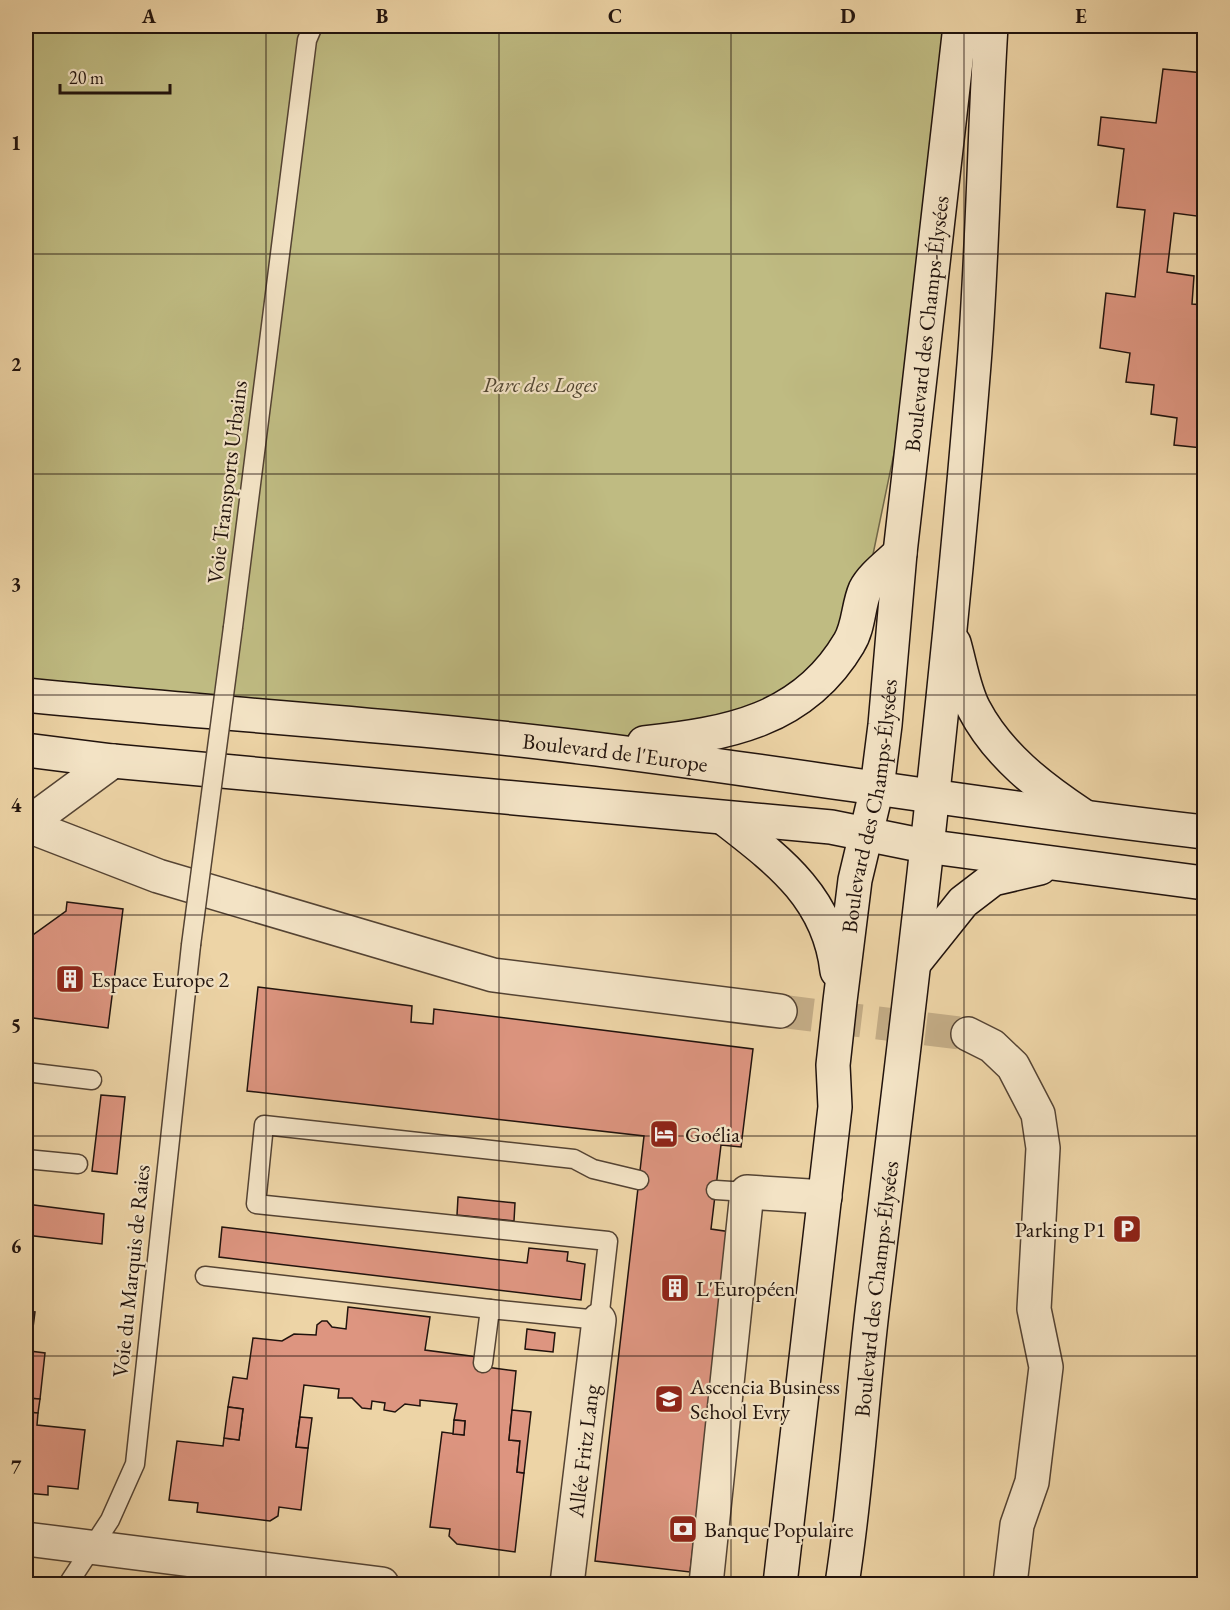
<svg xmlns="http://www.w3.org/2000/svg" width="1230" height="1610" font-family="'EB Garamond',serif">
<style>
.green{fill:#bfbb82;stroke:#706748;stroke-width:1.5}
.building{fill:#dd9580;stroke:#21130d;stroke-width:1.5}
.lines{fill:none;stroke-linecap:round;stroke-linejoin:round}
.street-tunnel{stroke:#c4ad87;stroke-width:33;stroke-dasharray:33 16;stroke-linecap:butt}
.lane-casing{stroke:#544333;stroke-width:21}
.street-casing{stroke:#544333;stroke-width:36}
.secondary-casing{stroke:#21130d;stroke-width:36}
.lane{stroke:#f3e3c5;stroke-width:18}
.street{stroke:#f3e3c5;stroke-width:33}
.secondary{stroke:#f3e3c5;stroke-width:33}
.lane-bridge-casing{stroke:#544333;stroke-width:21;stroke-linecap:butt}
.lane-bridge{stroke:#f3e3c5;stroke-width:18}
.grid{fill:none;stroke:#21130d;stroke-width:1.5;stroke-opacity:0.55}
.labels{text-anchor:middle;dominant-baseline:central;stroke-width:4.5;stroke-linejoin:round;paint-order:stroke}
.street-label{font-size:22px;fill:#21130d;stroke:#f3e3c5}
.park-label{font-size:22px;font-style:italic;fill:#504530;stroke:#f3e3c5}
.poi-label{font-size:22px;fill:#21130d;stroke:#f3e3c5;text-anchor:start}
.neatline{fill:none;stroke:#21130d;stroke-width:2}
.grid-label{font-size:20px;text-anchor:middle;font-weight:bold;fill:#21130d}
</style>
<rect width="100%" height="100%" fill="#edd4a6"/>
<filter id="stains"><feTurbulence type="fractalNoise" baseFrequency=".00333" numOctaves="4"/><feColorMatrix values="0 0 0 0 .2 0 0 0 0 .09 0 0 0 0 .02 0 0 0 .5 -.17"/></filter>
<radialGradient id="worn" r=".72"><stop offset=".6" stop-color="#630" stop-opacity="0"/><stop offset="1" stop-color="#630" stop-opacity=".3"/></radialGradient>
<!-- green -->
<path class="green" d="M 26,26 L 960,26 L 934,261 L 866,588 L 851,641 L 767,719 L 594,749 L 26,695 Z"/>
<!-- building -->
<g class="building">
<path d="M 1163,69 L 1204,73 L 1204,217 L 1174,213 L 1167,272 L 1194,276 L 1192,304 L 1204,305 L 1204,426 L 1202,448 L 1174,445 L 1177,418 L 1151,414 L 1154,385 L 1126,382 L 1130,353 L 1100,348 L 1106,293 L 1135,297 L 1145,210 L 1117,207 L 1124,149 L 1098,145 L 1101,117 L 1156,123 Z"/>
<path d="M 67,902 L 123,909 L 108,1028 L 26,1017 L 26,940 L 66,911 Z"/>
<path d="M 258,987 L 412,1006 L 411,1022 L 433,1024 L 434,1009 L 753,1049 L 741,1147 L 721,1145 L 711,1229 L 731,1232 L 690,1572 L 595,1561 L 644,1136 L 247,1091 Z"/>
<path d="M 101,1095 L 125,1097 L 117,1174 L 92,1171 Z"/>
<path d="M 458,1197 L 515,1203 L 514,1221 L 457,1215 Z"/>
<path d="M 26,1204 L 104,1214 L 102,1244 L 26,1235 Z"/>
<path d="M 222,1227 L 527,1263 L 529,1248 L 568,1252 L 567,1261 L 585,1264 L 581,1300 L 219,1257 Z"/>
<path d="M 348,1307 L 430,1317 L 425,1350 L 478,1357 L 486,1367 L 516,1371 L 509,1440 L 520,1441 L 517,1472 L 524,1473 L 515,1552 L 457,1544 L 449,1536 L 450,1529 L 430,1527 L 442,1432 L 464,1435 L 465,1421 L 454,1420 L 457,1404 L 420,1400 L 420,1406 L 405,1404 L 395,1412 L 384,1410 L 385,1403 L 372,1401 L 371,1409 L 362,1408 L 352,1398 L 338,1398 L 339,1389 L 304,1385 L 296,1447 L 308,1448 L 301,1510 L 279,1507 L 278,1516 L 270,1521 L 197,1512 L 198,1503 L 169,1500 L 177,1441 L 223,1446 L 224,1438 L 239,1440 L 243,1409 L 228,1407 L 233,1377 L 247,1379 L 253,1338 L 282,1341 L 294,1334 L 316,1335 L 317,1325 L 322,1321 L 327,1321 L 332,1327 L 346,1329 Z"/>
<path d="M 26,1311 L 35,1312 L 30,1351 L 45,1353 L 40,1399 L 26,1398 Z"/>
<path d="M 527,1329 L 555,1333 L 553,1352 L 525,1349 Z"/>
<path d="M 26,1398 L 40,1399 L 38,1413 L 26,1412 Z"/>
<path d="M 228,1407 L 243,1409 L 239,1440 L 224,1438 Z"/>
<path d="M 512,1410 L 531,1412 L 524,1473 L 517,1472 L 520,1441 L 509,1440 Z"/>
<path d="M 26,1412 L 38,1413 L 37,1425 L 85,1430 L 78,1489 L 48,1486 L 48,1495 L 26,1493 Z"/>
<path d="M 300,1417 L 312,1418 L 308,1448 L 296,1447 Z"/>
<path d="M 454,1420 L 465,1421 L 464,1435 L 453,1434 Z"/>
</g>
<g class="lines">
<!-- street-tunnel -->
<path class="street-tunnel" d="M 780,1011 L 968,1034"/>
<!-- lane casing -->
<g class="lane-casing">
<g id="lane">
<path d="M 233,627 L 307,40 L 313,26"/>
<path d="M 26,1072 L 92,1080"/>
<path d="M 26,1159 L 78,1164"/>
<path d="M 716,1190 L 747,1192"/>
<path d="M 205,1276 L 490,1309"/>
<path d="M 483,1363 L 490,1309 L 599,1320 L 608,1241 L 256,1204 L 264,1125 L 574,1159 L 593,1169 L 639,1180"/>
<path d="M 68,1584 L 110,1520 L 135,1464 L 191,945"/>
</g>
</g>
<!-- street casing -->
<g class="street-casing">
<g id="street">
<path d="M 26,825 L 158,876 L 493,975 L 780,1011"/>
<path d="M 26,825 L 113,761"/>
<path d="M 968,1034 L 992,1046 L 1013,1066 L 1038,1114 L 1043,1148 L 1034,1309 L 1046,1367 L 1032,1482 L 1017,1525 L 1010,1584"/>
<path d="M 26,1539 L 382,1584"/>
<path id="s1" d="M 567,1584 L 599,1320"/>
<path d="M 706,1584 L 747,1192 L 825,1197"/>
</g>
</g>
<!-- secondary casing -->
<g class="secondary-casing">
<g id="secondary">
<path d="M 954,643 C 960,664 964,690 974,709 C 998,755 1040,787 1082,815"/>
<path id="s2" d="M 26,695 C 215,714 406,725 596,749 C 799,775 1001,809 1204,832"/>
<path d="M 644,743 C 727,734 803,721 849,643 C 859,627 858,606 865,590 C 872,576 890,563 900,553"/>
<path d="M 26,750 L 113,761 L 831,827 L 925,846 L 1204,883"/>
<path d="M 725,819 C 779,861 829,898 837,971"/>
<path d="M 915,962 L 963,902 L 993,879 L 1040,868"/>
<path id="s3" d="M 780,1584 L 835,1107 L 833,1065 L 840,1001 L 855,880 L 877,788 L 885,725 L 900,553 L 960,26"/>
<path id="s4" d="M 842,1584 C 857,1488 862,1391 874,1295 C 912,985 949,675 974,364 C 983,251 984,138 991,26"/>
</g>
</g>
<!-- lane -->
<use href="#lane" class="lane"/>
<!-- street -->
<use href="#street" class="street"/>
<!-- secondary -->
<use href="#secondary" class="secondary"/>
<!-- lane-bridge casing -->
<g class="lane-bridge-casing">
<path id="lane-bridge" d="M 191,945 L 233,627"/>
</g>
<!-- lane-bridge -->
<use href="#lane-bridge" class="lane-bridge"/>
</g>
<!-- grid -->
<path class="grid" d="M 266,26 L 266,1584M 499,26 L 499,1584M 731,26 L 731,1584M 964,26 L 964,1584M 26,254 L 1204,254M 26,474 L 1204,474M 26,695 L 1204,695M 26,915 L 1204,915M 26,1136 L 1204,1136M 26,1356 L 1204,1356"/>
<!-- icons -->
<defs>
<g id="building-square" transform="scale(1.5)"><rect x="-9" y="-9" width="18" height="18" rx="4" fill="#8f2418" stroke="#f3e3c5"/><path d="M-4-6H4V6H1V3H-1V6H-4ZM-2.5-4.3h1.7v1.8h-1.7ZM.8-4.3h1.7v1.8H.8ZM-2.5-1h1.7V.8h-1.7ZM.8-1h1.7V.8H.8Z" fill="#fff"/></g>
<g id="hotel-square" transform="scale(1.5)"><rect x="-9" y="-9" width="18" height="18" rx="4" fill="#8f2418" stroke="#f3e3c5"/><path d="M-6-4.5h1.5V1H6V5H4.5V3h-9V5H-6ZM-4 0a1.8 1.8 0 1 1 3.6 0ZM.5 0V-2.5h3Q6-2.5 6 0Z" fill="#fff"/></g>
<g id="parking-square" transform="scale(1.5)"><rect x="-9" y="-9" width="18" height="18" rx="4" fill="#8f2418" stroke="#f3e3c5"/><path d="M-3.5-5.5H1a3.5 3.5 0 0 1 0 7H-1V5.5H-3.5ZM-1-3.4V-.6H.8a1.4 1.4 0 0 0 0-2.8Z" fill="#fff"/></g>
<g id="university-square" transform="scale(1.5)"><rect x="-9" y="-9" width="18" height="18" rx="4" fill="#8f2418" stroke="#f3e3c5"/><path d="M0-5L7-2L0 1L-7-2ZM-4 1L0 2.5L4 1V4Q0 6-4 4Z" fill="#fff"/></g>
<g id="bank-square" transform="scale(1.5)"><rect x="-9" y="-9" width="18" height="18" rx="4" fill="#8f2418" stroke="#f3e3c5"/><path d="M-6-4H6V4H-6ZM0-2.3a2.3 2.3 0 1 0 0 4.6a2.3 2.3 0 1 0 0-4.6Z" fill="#fff"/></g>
</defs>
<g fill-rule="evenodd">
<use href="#building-square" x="70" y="979"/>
<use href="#hotel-square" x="664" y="1134"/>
<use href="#parking-square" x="1127" y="1229"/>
<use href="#building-square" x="675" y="1288"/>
<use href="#university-square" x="669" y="1399"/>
<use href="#bank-square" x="683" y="1529"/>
</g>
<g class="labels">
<!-- street labels -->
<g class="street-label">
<text stroke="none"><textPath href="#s3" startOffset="1270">Boulevard des Champs-Élysées</textPath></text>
<text transform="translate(227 482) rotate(-83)">Voie Transports Urbains</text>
<text stroke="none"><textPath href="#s2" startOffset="592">Boulevard de l'Europe</textPath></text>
<text stroke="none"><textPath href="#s3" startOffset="784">Boulevard des Champs-Élysées</textPath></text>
<text transform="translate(131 1271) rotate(-84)">Voie du Marquis de Raies</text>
<text stroke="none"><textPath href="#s4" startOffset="297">Boulevard des Champs-Élysées</textPath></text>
<text stroke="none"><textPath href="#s1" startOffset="134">Allée Fritz Lang</textPath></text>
</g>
<!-- park labels -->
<g class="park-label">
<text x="540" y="384">Parc des Loges</text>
</g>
<!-- poi labels -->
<g class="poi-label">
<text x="91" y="979">Espace Europe 2</text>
<text x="685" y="1134">Goélia</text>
<text x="1106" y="1229" text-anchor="end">Parking P1</text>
<text x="696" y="1288">L'Européen</text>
<text x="690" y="1386">Ascencia Business<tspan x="690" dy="25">School Evry</tspan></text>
<text x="704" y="1529">Banque Populaire</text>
</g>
</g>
<!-- margin -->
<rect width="1230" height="1610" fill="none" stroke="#edd4a6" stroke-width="66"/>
<!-- scale -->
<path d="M60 84v9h110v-9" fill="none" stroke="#21130d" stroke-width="3"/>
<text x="69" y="84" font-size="18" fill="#21130d" stroke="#f3e3c5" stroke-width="4.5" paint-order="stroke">20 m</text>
<rect x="33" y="33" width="1164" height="1544" class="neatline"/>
<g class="grid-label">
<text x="149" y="23">A</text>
<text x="382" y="23">B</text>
<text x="615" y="23">C</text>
<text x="848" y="23">D</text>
<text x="1081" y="23">E</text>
<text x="16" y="150">1</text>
<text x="16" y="371">2</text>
<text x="16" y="591">3</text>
<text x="16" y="812">4</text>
<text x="16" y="1032">5</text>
<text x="16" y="1253">6</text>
<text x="16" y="1474">7</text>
</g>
<rect width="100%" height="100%" filter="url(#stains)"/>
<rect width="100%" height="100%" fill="url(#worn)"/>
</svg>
